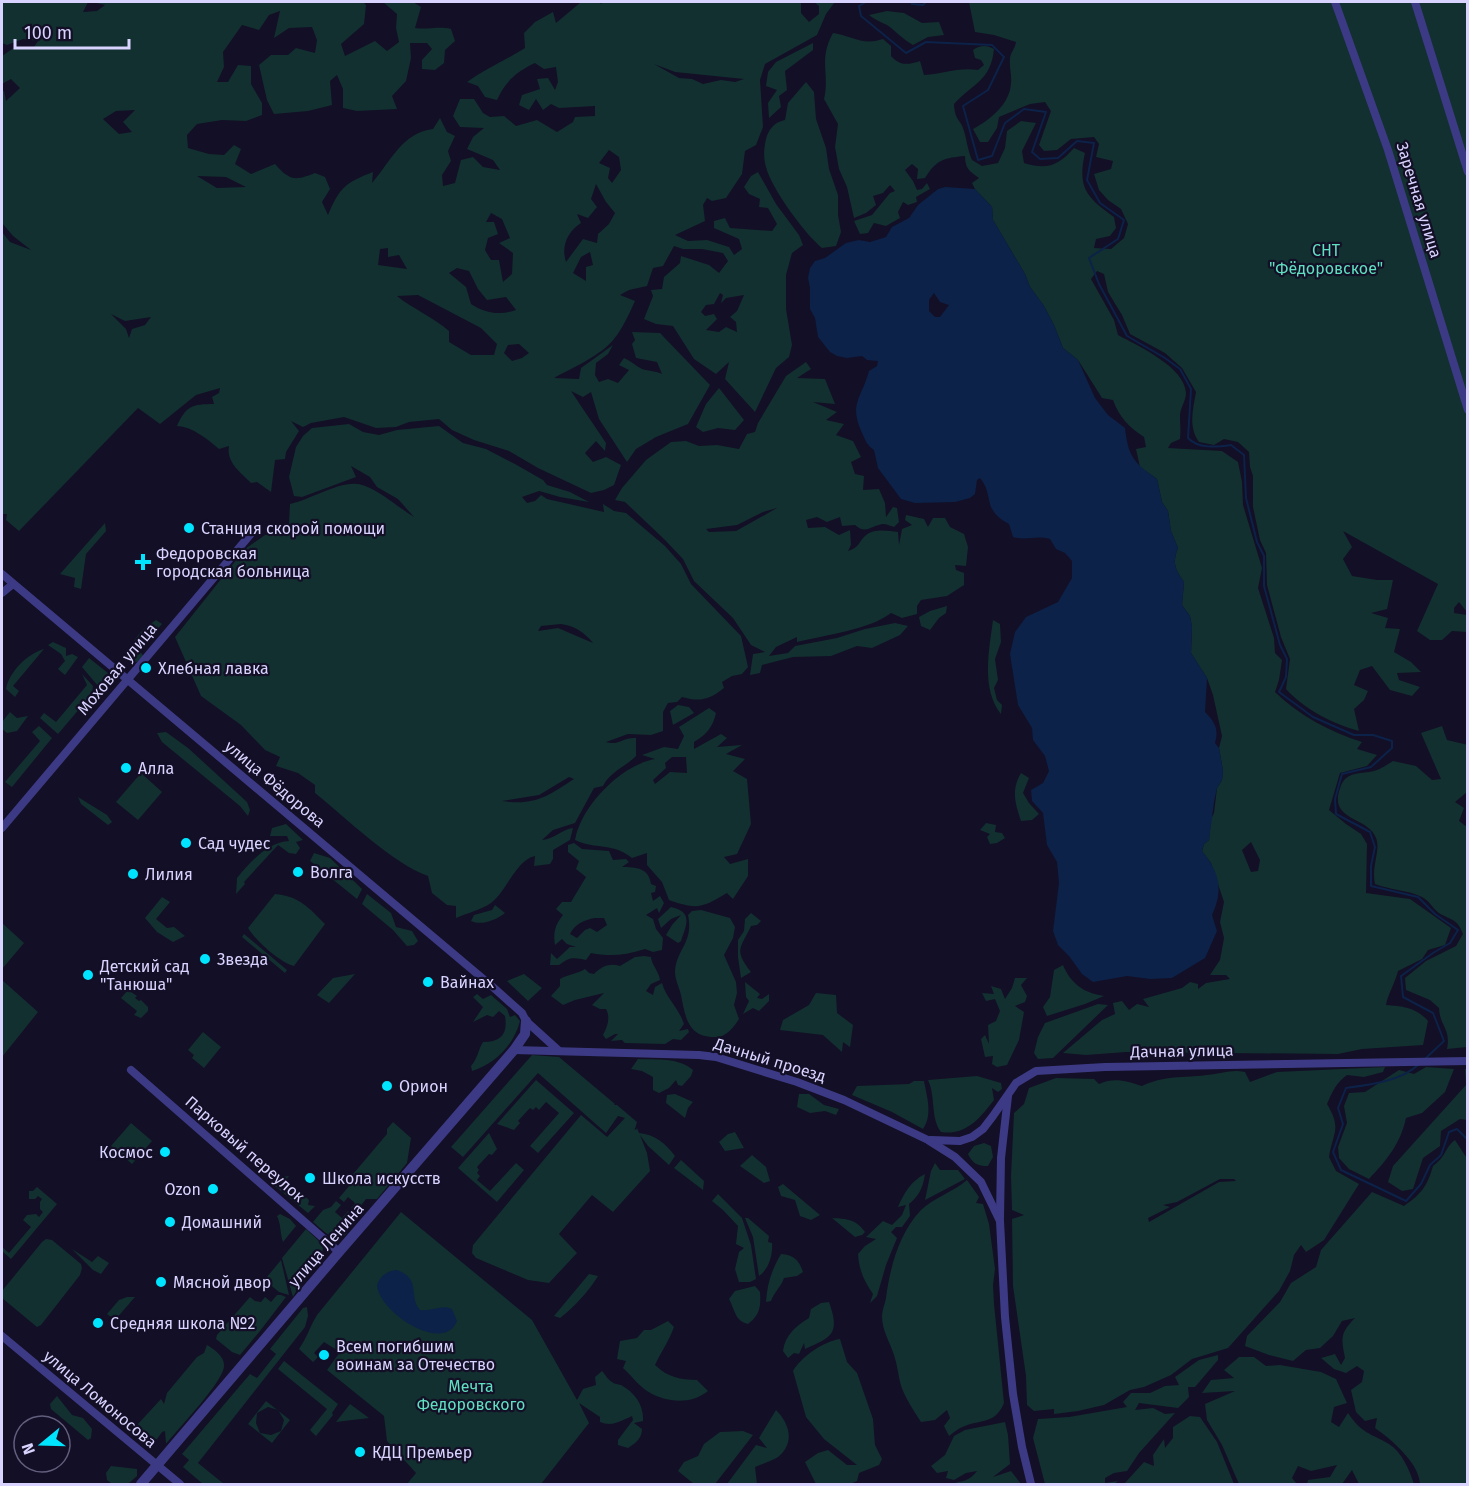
<svg xmlns="http://www.w3.org/2000/svg" width="1469" height="1486" font-family="'Fira Sans',sans-serif">
  <style>
    .green { fill: #12302f; fill-rule: evenodd }
    .water { fill: #0c2248; fill-rule: evenodd }
    .lines { fill: none; stroke-linecap: round; stroke-linejoin: round }
    .stream { stroke: #0c2248; stroke-width: 2 }
    .minor { stroke: #3d3a85; stroke-width: 8 }
    .tertiary { stroke: #3d3a85; stroke-width: 10 }
    .poi-dot { fill: #00e5ff; stroke: #130f26; stroke-width: 2 }
    .labels { text-anchor: middle; dominant-baseline: central; stroke-width: 4.5; stroke-linejoin: round; paint-order: stroke }
    .street-label { font-size: 16px; fill: #d9d4ff; stroke: #130f26 }
    .park-label { font-size: 16px; fill: #5fe0c0; stroke: #130f26 }
    .poi-label { font-size: 16px; fill: #d9d4ff; stroke: #130f26; text-anchor: start }
  </style>
  <rect width="100%" height="100%" fill="#130f26"/>
  <g class="green">
    <path d="M2,2H88L83,12L97,11L105,5L92,2H363L366,5L364,24L341,44L345,56L375,41L387,51L399,42L396,28L397,14L383,2H413L421,7L415,28C428,30 438,26 451,29L455,41L445,50L444,63L435,70L422,69V60L432,49L427,43H410L411,58L406,81L392,96L397,109L357,111L343,108V89L337,75L330,81L332,105L308,111L274,114L267,100L259,65L271,55H288L296,48L315,53L317,40L312,27L289,28L274,38L280,11L269,15L259,30L242,25L223,52L224,67L217,82H228L238,65L251,66V84L262,103V115L246,121L222,120L197,124L187,135L188,148L209,154L224,155L234,145L241,149L235,164L251,174L275,164C290,181 295,181 315,173L325,177L330,189L322,202L328,215C340,187 345,183 373,172L372,183C391,161 402,133 433,129L440,118L447,132L455,136L448,151L451,161L442,175L443,186L455,183L461,160L473,157L483,167L500,170L493,160L467,149L473,137L484,128L460,127L453,116L460,99H474L483,113L490,117L504,116L516,126L537,120L557,132L573,122L575,117L595,116V106L559,108L551,104L543,110L536,99L529,110L519,105L522,95L540,89L537,79L548,78L555,90L558,82L556,67L544,69L535,63C516,72 506,81 497,100L485,97L478,86L467,82C485,69 506,60 525,48L524,33L535,22L553,12L556,23L581,2H599L601,4L603,2H804L801,3V13L809,22L819,14V6L814,2H835L826,14L817,35L765,64L760,80L763,127L756,145L745,151L742,174L726,198L712,201L707,198L703,205L705,221L675,235L688,241L707,240L729,247L734,255L742,249L739,239L714,228V221L725,218L730,228L772,231L777,224L768,208L759,207L760,199L749,194L744,187L751,176L758,172L776,204L799,235L803,245L792,253L786,275V309L792,345L789,357L776,368L755,412L725,379L729,362L716,374L694,359L673,326L656,324L644,319L653,296L651,290L662,289L664,277L680,263L681,256L709,265L719,273L728,261L723,253L702,249H683L674,246L663,266L653,268L647,286L629,290L620,295L635,301C629,314 623,328 614,339C602,355 572,368 554,378L579,379L581,368L613,345L608,354L596,363L595,375L599,382L608,379L618,383L629,370L619,365L624,358C631,361 636,366 642,369C649,371 656,371 662,374L657,362L636,358L632,344L635,340L632,332L660,333L710,385L688,424L656,437L636,449L627,462L599,419L591,392L583,397L571,391L606,443L605,451L596,441L585,453L593,462L606,457L621,465L614,485L604,490L591,493L538,468L509,451L474,440L452,430L439,419L409,422L396,427L376,428L344,417L311,423L303,427L291,421L299,431L286,452L285,459L275,460L271,492L257,482L251,483C240,472 226,462 229,446L219,449C207,439 193,427 177,426C186,406 192,404 214,404L212,397L219,393L220,388L196,395L160,424L138,408L19,531L6,520L7,514H2V232L10,242L31,250L13,236L2,223V91H4L6,101L20,88L11,79L2,84V56L15,47H34L38,41L23,39L7,45L2,43ZM654,64L675,72L744,79L735,82L721,80L703,84L692,79L679,78ZM135,110L123,122L132,132L119,134L103,119L116,111ZM609,150L619,157L621,170L612,183L608,178L610,168L599,163ZM197,176L226,177L246,187L217,188ZM596,184L606,202L615,213L609,224L598,234L597,243L583,239L566,262C561,247 567,232 581,223L577,214L588,218L597,207L591,199ZM491,213L502,219L510,238L499,243L513,253L512,274L503,282L499,260H491L485,250L488,238L498,234L494,222H486ZM388,248V257L399,255L407,269L378,265L380,249ZM590,252L593,265L586,267V281L573,273L581,257ZM457,268L469,271L478,289L487,300L506,297L516,310C500,316 485,313 471,304L466,287L449,273ZM720,293L723,295L721,303L726,298L744,295L737,311L730,317L736,322L737,332L726,327L719,332L706,330L717,319L714,314L705,316L701,312L706,305L714,304ZM418,295L481,328L497,344L494,355H471L449,342V331C433,317 413,309 397,296ZM111,314L125,321L151,317L145,325L132,329L129,338L126,329ZM508,345L519,344L529,353L522,358L512,361L504,353Z"/>
    <path d="M969,2H1467V612L1459,602L1454,608V613L1467,615V632L1452,631L1442,640H1430L1417,631L1438,584L1343,531L1352,547L1343,559L1352,576L1377,580H1393L1387,609L1371,613L1388,618L1385,628L1400,629L1394,652L1411,662L1421,672L1397,673L1399,680L1420,687L1412,696L1390,690L1372,666L1360,670L1354,685L1368,691L1364,700L1354,709L1359,731C1333,724 1304,709 1286,689L1290,659L1281,637L1267,585L1266,553L1260,540L1253,507V476L1250,467L1249,452L1238,442L1224,439L1214,445L1199,442C1188,427 1193,409 1196,392L1182,368L1165,353L1130,334L1122,315L1108,292L1104,274L1097,271L1091,279L1114,320L1118,335C1138,346 1185,367 1186,393C1186,401 1180,408 1180,416C1180,424 1181,430 1180,439L1171,443L1168,448L1222,451L1238,462L1242,482L1243,505L1262,568L1258,588L1274,638L1275,653L1282,660L1279,680L1275,692C1300,716 1330,732 1362,742L1357,749L1377,755L1367,766L1340,773L1329,810L1346,824L1361,834L1367,844L1366,893L1410,899L1451,928L1445,945L1428,950L1422,959L1398,971C1395,983 1388,994 1386,1005C1403,1006 1417,1008 1428,1021L1423,1045L1362,1049L1338,1054L1126,1052L1086,1055L1063,1053L1102,1020L1115,1014L1113,1003L1122,1001L1129,1010L1137,1004L1149,1007L1143,999L1182,988L1190,982L1198,984V989L1206,983L1230,979L1226,975H1210L1220,960L1224,938L1220,922L1224,902L1211,863L1202,851L1204,844L1209,840L1211,819L1214,813L1217,788L1222,780L1223,771L1219,748L1222,736L1213,695L1207,678L1191,653L1192,627L1190,616L1182,605L1184,582C1175,569 1172,563 1178,548L1171,531L1168,511L1162,502L1157,479L1140,467L1136,449L1146,447L1144,437C1129,427 1119,417 1113,400L1102,398L1078,360L1063,348L1054,325L1044,306L1030,287L1025,274L993,220L992,207L975,189L972,183L979,178C969,171 965,168 965,156C944,158 937,159 925,178L917,179L918,169L912,164L905,170L913,181L917,190L922,189L927,183L930,189L916,197L917,202L908,205L903,202L898,212L900,218L886,226L874,223L868,233L860,234L854,221L872,215L890,193L895,191L890,185L883,193L873,196L876,205L866,213L854,218L847,187L839,169L835,147L838,124L824,99C830,74 818,60 833,33C853,36 862,46 883,39L891,46V56C900,66 908,65 920,61L924,75C944,74 958,67 978,70L984,65L981,60L975,58L973,50C980,45 987,45 994,49C991,81 972,84 954,104C955,122 961,119 964,131C967,141 968,151 972,160L982,166L998,163L1005,148L1007,131L1021,121L1036,123L1022,151L1024,163C1047,170 1058,166 1074,148L1085,153C1077,188 1087,198 1114,217L1116,228L1110,236L1096,239L1094,248L1111,249L1124,238L1128,224L1121,209L1108,200L1099,190L1094,174L1111,169L1113,161L1096,157L1099,144L1094,137L1071,139L1057,150L1044,151L1039,145L1051,111L1045,102L1030,104L999,117L997,128L988,142H980L973,129C990,120 1010,104 1011,83C1012,75 1009,67 1010,59C1010,53 1015,49 1016,42L994,35L975,32ZM1251,842L1260,860L1258,871L1251,872L1242,850Z"/>
    <path d="M887,11L904,13L922,23L939,22L944,35L928,37L913,45C902,39 895,30 887,25C881,22 875,20 869,15Z"/>
    <polygon points="813,43 813,50 785,71 787,90 779,96 781,107 769,118 768,103 777,90 766,86 768,72 776,62"/>
    <path d="M806,82L814,92L816,119L826,148L829,169L838,195V215L841,232L836,246L822,248C805,234 771,188 766,167C763,156 764,148 766,139C769,128 775,122 785,120L788,103Z"/>
    <path d="M806,362L811,369L797,378L825,379L835,404L813,402L837,412L826,420L844,424L836,435L853,441L861,457L851,462L855,474L864,476L863,490L879,489L885,503L886,517L893,507L897,508L899,522L894,527C890,526 887,524 883,524C872,525 866,535 855,525L842,526L840,517L827,522L817,517L806,520L808,528L825,527L839,535L850,530L851,545L848,551C860,547 857,544 865,536C874,528 888,531 898,532L899,545L902,529L912,525L905,520L906,515L924,519L928,527L933,518H945L950,527L964,534L968,547L966,566L955,565L956,570L964,573V585L947,596L921,600L917,606V614L902,618L891,613C869,630 825,635 797,642V637L776,647L769,656L788,653L795,646L837,638L865,629L895,623L908,626L900,635L872,648L857,646L831,656L793,657L762,665L760,673L750,675L753,654L765,652L751,645L733,618L694,581L683,559L664,539L625,502L615,500L622,488L646,460L671,442L686,441L699,446L717,445L739,449L747,434L755,432L758,423L786,376ZM777,508L736,531L709,532L706,529L737,525L763,512Z"/>
    <polygon points="719,388 744,420 735,430 718,428 703,432 696,427 706,404"/>
    <path d="M349,424L363,432L379,435L397,430L439,426L463,443L486,449L515,464L543,480L547,485L570,492L589,502L560,497L539,491L522,497L527,503L535,501L541,495L547,499L604,512L603,504L614,511L626,513L665,546L681,564L691,584L741,636L748,667L742,674L732,676L722,682L724,688C709,700 700,702 682,697L677,702L668,703L663,712V731L651,735L628,734L606,742C619,746 623,737 636,738V756C625,767 610,772 603,786L594,788L575,823L553,830L542,840C555,839 562,829 573,828L570,840L553,850V859L550,864L534,866L535,856C516,860 507,891 491,903C481,910 467,913 456,918V906L447,905L432,893L428,876C393,864 345,817 315,793V785L298,773L276,766L280,757L265,750L241,725L201,696L175,637L245,549L265,535L283,532L289,523L290,504C310,500 337,482 357,484C373,485 399,508 414,517L398,499L377,487L370,477L351,466L356,477L302,497L294,496L289,477L296,447L303,436L312,428ZM561,624C575,626 584,632 593,643L558,628L538,631L541,626ZM569,777L574,779C548,796 535,806 502,801L539,795Z"/>
    <polygon points="105,523 106,531 86,554 81,589 74,587 75,578 60,574"/>
    <polygon points="947,606 946,613 939,618 930,630 921,626 919,617 930,611"/>
    <path d="M156,620L162,624L139,650L144,657L135,663L130,661C129,641 140,631 156,620Z"/>
    <path d="M993,620L1000,624L1001,642L995,659L998,680L994,688L997,700L1002,705L1001,714C981,689 989,650 993,620Z"/>
    <polygon points="53,642 66,648 66,656 72,654 78,657 65,675 58,669 65,661 61,654 48,645"/>
    <path d="M44,649L13,686L19,691L15,697L6,689C9,672 27,654 44,649Z"/>
    <polygon points="89,658 108,673 103,683 98,686 82,667"/>
    <polygon points="82,674 93,686 92,694 58,734 40,718 44,713 56,722 87,685"/>
    <polygon points="678,705 689,707 694,713 673,725 670,711"/>
    <path d="M709,708L716,713C713,727 706,735 694,742V749L721,734L727,738L717,747L742,745L726,754L745,759L733,771L747,779L751,824L737,854L724,857L730,864L748,859V876L733,899L727,893C702,908 697,910 669,900L662,882L647,865V853L632,858C612,842 596,850 575,840C581,806 621,765 655,759L642,755L664,747L678,749L684,736L679,727ZM672,757H686L687,773L670,772L655,784L653,780L666,768L665,763Z"/>
    <polygon points="10,712 17,718 28,716 17,731 7,733 2,729 2,722"/>
    <polygon points="39,726 52,738 12,787 5,782 40,741 32,732"/>
    <path d="M1442,726L1447,740L1468,745L1467,792L1455,802L1464,808L1459,821L1467,827V1047L1447,1049C1451,1028 1440,1027 1439,1008L1430,1000L1406,990L1405,978L1426,961L1456,946L1463,934C1457,918 1452,921 1439,913C1432,908 1430,901 1422,897C1408,890 1390,890 1375,884C1371,866 1381,850 1376,838C1369,818 1335,821 1338,796C1339,791 1341,783 1345,779C1353,771 1367,774 1377,770C1382,768 1388,764 1393,761L1416,766L1432,780L1441,779L1421,733Z"/>
    <polygon points="166,732 188,748 247,802 250,810 248,816 240,806 162,742 157,733"/>
    <polygon points="141,773 162,792 138,820 116,802"/>
    <path d="M1021,773L1029,778L1023,793L1029,803L1039,814L1032,820L1021,821C1015,803 1011,790 1021,773Z"/>
    <polygon points="78,797 107,815 112,822 108,825 81,804"/>
    <polygon points="986,823 996,825 995,832 1002,833 1005,838 997,843 990,844 987,837 990,834 980,830"/>
    <path d="M286,824L303,840L296,842L300,848L296,854L289,853L278,845L244,882L245,884L236,894L237,878C250,862 268,842 289,841L287,836H270L272,828Z"/>
    <path d="M574,843L582,849L609,851L613,860L626,859L629,862L622,867C636,867 649,868 651,884L656,886L655,892L651,893L653,901L660,896L664,903L659,913L657,908L646,915L653,919L656,929L663,938L662,950L653,952L645,949C627,955 610,957 591,953L586,960C574,957 569,957 559,965H550L551,953L557,959L570,947H576L567,944L562,939L555,945C553,932 555,925 563,915L556,909L562,902H571L586,877L576,869L579,861L568,852V845ZM595,918H604L607,925L597,932L590,928L585,930L577,938L570,934C575,924 584,920 595,918Z"/>
    <polygon points="314,853 330,858 362,889 357,899 310,861"/>
    <path d="M275,894C299,896 309,908 325,924L294,966C280,963 255,940 248,928Z"/>
    <polygon points="367,894 391,913 396,927 412,931 418,941 414,945 407,946 393,930 362,904"/>
    <polygon points="162,897 170,902 156,919 167,928 174,927 185,936 173,942 157,932 145,918"/>
    <path d="M495,905L505,913C496,920 482,926 471,921L474,915L492,910Z"/>
    <path d="M671,907C693,912 687,924 681,941L678,943L666,935L672,925L681,915L671,919L661,928L658,919Z"/>
    <path d="M701,910L730,918L735,927L733,938L724,955L736,982L737,993L734,1005L739,1019C733,1028 726,1038 714,1037C687,1037 685,1015 681,995C679,987 675,979 675,972C676,949 694,943 688,915L692,911Z"/>
    <path d="M751,913L761,921L757,925L751,926C741,948 733,949 751,972L741,978L738,957V940L744,931L745,919Z"/>
    <polygon points="2,923 24,943 2,969"/>
    <polygon points="244,934 287,970 285,973 242,937"/>
    <path d="M644,956L651,957C652,966 659,971 660,980L651,984L646,991L653,995L655,987L662,983C666,998 679,1008 684,1024L679,1031L688,1029L689,1032L681,1040L673,1039L665,1044L625,1043L622,1040L611,1041L618,1034H615L606,1039L603,1035C607,1027 611,1018 606,1009H600L592,1005L604,993L575,1000L563,1005L551,996L560,986V979C569,974 577,974 585,969L589,973L594,974C602,966 610,963 620,966L635,957Z"/>
    <path d="M1063,965C1071,984 1084,993 1104,996L1085,1004L1047,1016L1043,1007L1050,997L1054,970Z"/>
    <polygon points="355,974 329,1003 317,995 333,978"/>
    <polygon points="524,974 542,988 528,1001 507,981"/>
    <polygon points="1015,978 1027,978 1021,985 1027,996 1025,1002 1015,1006 1024,1012 1019,1040 1007,1065 997,1067 992,1064 993,1056 985,1057 981,1039 985,1035 989,1044 988,1025 996,1021 1000,1011 995,999 986,1001 982,993 994,994 991,986 1001,989 1005,999 1012,988"/>
    <polygon points="2,980 38,1012 2,1057"/>
    <polygon points="745,982 760,994 757,998 762,999 769,994 769,1001 759,1011 753,1008 743,1014 749,1001 746,997"/>
    <polygon points="128,990 137,996 135,998 139,1001 141,1000 148,1007 148,1011 141,1018 134,1015 137,1011 121,998"/>
    <polygon points="816,993 836,995 837,1013 853,1025 850,1047 843,1042 842,1052 823,1035 780,1030 783,1020 809,1005"/>
    <path d="M477,994L483,999L491,995L507,1009L510,1017L515,1015L520,1021C514,1045 495,1064 472,1071L471,1066C478,1058 478,1050 483,1042C501,1042 508,1034 505,1016L499,1011L493,1017L487,1015L473,1022L483,1007L473,997Z"/>
    <polygon points="1098,1004 1108,1005 1053,1058 1038,1059 1034,1053 1038,1037 1045,1023"/>
    <polygon points="203,1032 221,1047 204,1068 192,1058 194,1055 188,1050"/>
    <path d="M532,1055L559,1057L615,1104L614,1105H617L637,1122L635,1129L633,1128L636,1130L637,1128L639,1133C656,1135 665,1143 675,1156L669,1165L648,1146L640,1135L647,1153L650,1171L613,1212L592,1195L559,1234L577,1253L549,1283L528,1280L476,1258L472,1253L473,1245L581,1115L607,1137L625,1118L618,1116L606,1133L538,1073L463,1157L451,1147Z"/>
    <path d="M638,1059C657,1060 678,1057 693,1070L691,1076L682,1086L678,1085L676,1080L669,1088L659,1093L653,1090V1077L642,1071L631,1069Z"/>
    <path d="M1385,1067L1383,1072L1364,1077L1347,1075C1336,1083 1332,1092 1327,1104C1342,1129 1333,1132 1329,1157L1336,1171L1359,1184L1324,1240L1306,1252L1301,1245L1294,1255L1290,1271L1279,1291L1228,1348L1192,1359L1171,1375L1144,1387L1130,1390L1104,1405L1078,1411L1054,1414V1409L1034,1411L1027,1405L1026,1376L1013,1286L1012,1219L1024,1215L1012,1210L1011,1176L1014,1113L1024,1104L1029,1088L1056,1078L1094,1079L1099,1084C1115,1077 1126,1081 1142,1086C1165,1075 1183,1078 1207,1075C1220,1074 1232,1069 1245,1072L1250,1082L1277,1072ZM1220,1179H1234L1236,1181L1219,1182L1149,1222L1148,1218L1170,1207L1163,1205L1177,1202Z"/>
    <path d="M1426,1067L1454,1069L1445,1092L1422,1113L1406,1118C1401,1143 1386,1161 1369,1179L1349,1169L1339,1158L1338,1147L1347,1123L1344,1106L1349,1093L1365,1092L1399,1070L1414,1074Z"/>
    <polygon points="1465,1069 1468,1069 1467,1120 1460,1119 1441,1131 1440,1146 1423,1158 1413,1189 1402,1191 1388,1182 1393,1166 1466,1085"/>
    <path d="M977,1076L1001,1083L1002,1089L998,1092L992,1088L994,1100C980,1118 966,1136 941,1132C930,1117 936,1097 928,1080Z"/>
    <polygon points="536,1080 574,1113 538,1153 530,1146 559,1113 546,1102 539,1110 536,1107 533,1110 530,1108 518,1121 520,1123 514,1130 497,1124"/>
    <path d="M914,1081H924C927,1097 933,1115 923,1129L892,1112L852,1095L857,1086L909,1084Z"/>
    <polygon points="675,1094 693,1102 688,1108 685,1118 666,1103 667,1095"/>
    <polygon points="799,1094 809,1094 824,1105 839,1109 836,1115 825,1111 810,1113 797,1107"/>
    <polygon points="393,1122 411,1138 407,1163 377,1199 366,1199 356,1212 351,1208 355,1203 348,1197 344,1202 339,1198 350,1185 348,1180 387,1134 387,1129"/>
    <polygon points="131,1123 152,1141 132,1164 111,1146"/>
    <polygon points="735,1132 744,1148 725,1151 719,1142 728,1134"/>
    <polygon points="489,1133 497,1149 492,1155 489,1154 477,1167 479,1170 477,1173 480,1176 477,1180 490,1191 516,1163 524,1170 497,1202 458,1168"/>
    <path d="M1455,1140L1468,1160L1467,1484H1420C1419,1463 1392,1440 1375,1428L1377,1418L1365,1421L1356,1412L1351,1390L1362,1382L1364,1371L1357,1366L1346,1373L1334,1369L1321,1358L1335,1354L1341,1365L1345,1358C1341,1338 1340,1333 1355,1318L1342,1321L1333,1336L1320,1348L1306,1350L1293,1361L1269,1355L1245,1346L1247,1336L1280,1302L1291,1283L1316,1267L1321,1250L1372,1192L1404,1206C1421,1194 1427,1187 1433,1166C1446,1157 1445,1147 1455,1140Z"/>
    <path d="M984,1143L991,1146L993,1157L988,1166C977,1166 973,1164 968,1154L974,1146Z"/>
    <polygon points="752,1155 766,1167 770,1181 764,1183 740,1166"/>
    <polygon points="681,1160 704,1181 703,1190 674,1168"/>
    <polygon points="935,1163 940,1170 958,1170 965,1179 925,1200 931,1171"/>
    <polygon points="278,1174 282,1177 289,1176 286,1180 309,1200 308,1205 315,1206 308,1213 270,1182"/>
    <path d="M925,1174C923,1187 920,1195 909,1204L910,1216L902,1227H896L891,1232L897,1238L886,1265L877,1296L870,1303L873,1294C864,1281 859,1270 858,1254L865,1246L876,1239L866,1237L883,1221L892,1225L902,1215L906,1205L898,1207C904,1193 911,1181 925,1174Z"/>
    <path d="M967,1180L979,1197L976,1203L983,1204L989,1224L995,1269L993,1285L994,1304L1004,1403C995,1424 983,1419 965,1426C959,1428 954,1432 949,1436L944,1426L950,1418L947,1410L935,1420L921,1422C914,1411 903,1395 900,1382C898,1373 897,1364 894,1355C890,1342 882,1331 882,1316C882,1310 885,1304 886,1298C890,1267 899,1233 921,1210C935,1197 953,1192 967,1180Z"/>
    <polygon points="783,1184 820,1215 811,1220 800,1216 795,1200 781,1196 778,1187"/>
    <polygon points="37,1187 57,1204 11,1259 2,1251 2,1247 9,1253 31,1227 23,1220 27,1215 36,1214 39,1217 43,1212 40,1209 40,1202 42,1199 38,1196 35,1199 29,1199 29,1191 33,1191"/>
    <polygon points="718,1194 742,1218 751,1245 756,1279 750,1282 739,1282 735,1269 739,1252 744,1248 736,1244 738,1226 723,1210 712,1201"/>
    <path d="M336,1201L341,1205L335,1212L342,1218L348,1211L353,1216L343,1228L347,1233C336,1246 323,1230 313,1222L323,1210L331,1207Z"/>
    <path d="M401,1212L532,1320L577,1400L583,1389L596,1385L595,1377L602,1371C605,1374 608,1380 612,1382C614,1384 618,1384 621,1385C635,1393 644,1405 643,1421L634,1423L642,1429C642,1438 636,1443 628,1448L618,1445V1440L633,1420L632,1416C621,1421 612,1427 600,1422V1417L579,1403L589,1423L541,1484H407L416,1473L387,1441L384,1416L327,1370L340,1352L324,1342L314,1353L318,1357L313,1362L299,1349C308,1336 309,1328 317,1315Z"/>
    <path d="M280,1214L290,1219L296,1226L283,1242C280,1233 281,1224 277,1216Z"/>
    <path d="M745,1218H748L769,1236L768,1242L772,1243C773,1255 769,1269 759,1276L753,1237Z"/>
    <path d="M832,1218C847,1219 856,1219 865,1232L862,1235L855,1237Z"/>
    <polygon points="306,1229 323,1245 322,1263 309,1269 308,1277 300,1284 293,1297 282,1258"/>
    <polygon points="46,1239 52,1240 81,1264 82,1268 80,1275 41,1325 37,1327 2,1298 2,1291 42,1242"/>
    <polygon points="72,1249 92,1262 98,1256 109,1263 101,1274 93,1270"/>
    <path d="M781,1254C794,1255 799,1260 803,1272L797,1276L784,1278C781,1287 774,1292 771,1301L766,1302C767,1284 772,1269 781,1254Z"/>
    <polygon points="281,1260 289,1295 279,1292 267,1282 264,1285 262,1283"/>
    <path d="M589,1274L598,1276C588,1292 575,1306 560,1318L554,1316Z"/>
    <path d="M755,1286L760,1292C761,1307 760,1315 748,1324C735,1321 735,1310 729,1299L735,1291Z"/>
    <polygon points="277,1295 281,1295 286,1297 260,1331 240,1355 232,1352 216,1339 217,1335 250,1297 255,1301 261,1302 265,1297 271,1302"/>
    <polygon points="127,1297 135,1297 115,1320 107,1314 119,1300"/>
    <path d="M829,1302C840,1333 833,1337 805,1349L804,1343L799,1354L794,1353L788,1358L783,1351C785,1335 796,1326 809,1318L811,1309L821,1303Z"/>
    <polygon points="307,1307 308,1316 305,1327 198,1463 224,1484 203,1484 183,1467 189,1460 182,1454 250,1374 257,1378 276,1354 270,1349 303,1308"/>
    <path d="M668,1321L674,1327C669,1341 661,1352 655,1365C667,1377 681,1380 697,1380L708,1391C691,1405 666,1403 647,1391C638,1385 631,1375 623,1368L626,1361L617,1359L620,1341L637,1338L644,1330H651Z"/>
    <path d="M840,1339L847,1362L857,1373L873,1419L875,1445L882,1459L879,1465L859,1473L857,1481L850,1484H816L805,1462L818,1453L828,1450L847,1465H857L824,1439L806,1417L793,1371C801,1357 824,1341 840,1339Z"/>
    <path d="M207,1345C214,1349 225,1357 224,1366C224,1381 177,1430 166,1444L165,1431L162,1432L157,1439L148,1440L139,1432L138,1424L161,1399L164,1404L167,1393L197,1357L204,1353Z"/>
    <polygon points="1218,1355 1218,1360 1195,1387 1188,1387 1189,1397 1178,1408 1139,1403 1135,1410 1153,1408 1165,1414 1175,1413 1139,1453 1127,1471 1114,1473 1105,1478 1105,1483 1118,1481 1114,1484 1045,1484 1033,1438 1038,1419 1069,1417 1127,1407 1123,1402 1131,1393 1150,1393 1165,1386 1179,1385 1175,1377 1199,1360"/>
    <path d="M1239,1357H1254L1266,1366L1280,1365L1321,1372L1336,1379L1347,1403L1334,1407L1331,1422L1339,1427L1348,1413C1361,1433 1370,1433 1389,1444C1402,1452 1410,1471 1414,1484H1359L1352,1470L1342,1484H1307L1308,1480L1330,1477L1337,1465L1311,1471L1298,1466L1292,1478L1297,1484H1239L1222,1445L1207,1420L1205,1404L1235,1391L1202,1393L1211,1380L1234,1378L1224,1370Z"/>
    <polygon points="284,1361 338,1404 332,1413 333,1415 316,1436 310,1430 327,1409 278,1369"/>
    <polygon points="57,1396 72,1415 83,1418 92,1429 91,1438 88,1440 51,1409 50,1404"/>
    <path d="M266,1401L290,1420L272,1443L248,1424ZM268,1407L278,1410L284,1420L281,1431L271,1435L260,1433L256,1423L257,1413Z"/>
    <polygon points="350,1404 369,1418 336,1422"/>
    <path d="M776,1410C790,1424 795,1443 778,1457C772,1461 762,1464 755,1467L757,1484H727L756,1445L767,1448L759,1438Z"/>
    <polygon points="1190,1416 1200,1417 1217,1442 1234,1484 1124,1484 1144,1462 1154,1466 1153,1455 1164,1439 1165,1448 1173,1438 1173,1427"/>
    <path d="M1005,1422L1008,1435L1010,1464L993,1477L1011,1471L1021,1484H951C962,1481 970,1481 977,1471L966,1473L954,1480L946,1478L948,1471L937,1473L931,1466L945,1455L954,1436L965,1430Z"/>
    <polygon points="743,1431 753,1435 715,1484 694,1484 678,1471 684,1462 698,1456 704,1444 720,1432"/>
    <polygon points="111,1466 137,1469 137,1476 128,1484 112,1484 107,1480 106,1473"/>
  </g>
  <g class="water">
    <path d="M945,187L975,189L992,207L993,220L1025,274L1030,287L1044,306L1054,325L1063,348L1078,360L1095,398L1108,415L1125,428C1128,456 1134,463 1157,479L1162,502L1168,511L1171,531L1178,548C1172,563 1175,569 1184,582L1182,605L1190,616L1192,627L1191,653L1207,678L1205,712C1215,722 1219,729 1215,743L1219,748L1223,771L1222,780L1217,788L1214,802L1209,840L1204,844L1202,851C1219,872 1224,889 1212,915L1217,931L1205,958L1172,978L1150,979L1127,976L1093,982L1082,974L1069,956L1058,945L1053,931L1059,883L1057,862L1047,845L1043,813L1032,801L1031,790L1043,783L1049,771L1045,756L1033,740L1032,728L1018,705L1010,654L1015,632L1026,617L1058,602L1072,578V561L1065,553L1056,549L1050,539C1035,535 1027,541 1013,537L1009,524C981,509 995,496 980,478L977,480L975,494L970,498L955,502L915,503L901,499L878,468L874,450C868,446 866,442 863,435C848,404 861,400 869,371L877,366L878,361L867,360L862,356L847,358L837,356L830,352L818,337L815,318L810,309V288L808,278L810,268L815,261L825,258L846,243L859,240L870,242L886,237L892,227L909,218L918,205L938,189ZM934,293L940,302L949,305L940,317H935L929,311V300Z"/>
    <path d="M397,1270C422,1279 408,1296 420,1310C431,1312 442,1304 452,1309L457,1321C444,1355 378,1312 377,1285C381,1275 387,1271 397,1270Z"/>
  </g>
  <g class="lines">
    <g class="stream">
      <path d="M866,2L859,6L861,16L906,53L926,42L992,45L1004,57L988,90L963,106L978,160L992,156L1005,123L1024,109L1046,112L1032,152L1040,159L1058,158L1077,141L1094,143L1087,180L1100,203L1124,220L1118,239L1089,258L1099,284L1127,336L1165,358L1180,369L1191,389L1188,438C1198,449 1217,447 1231,445L1244,455L1246,498L1257,542L1264,556V586L1280,645L1287,659L1286,677L1279,692L1313,717L1354,735H1373L1392,741V748L1371,767L1342,774L1335,799L1336,814L1370,832L1375,847L1371,866V886L1418,897L1435,914L1458,930L1450,943L1433,953L1401,976L1403,997L1433,1013L1444,1041L1426,1058"/>
      <polyline points="911,2 912,4 923,5 926,2"/>
      <path d="M1419,1064C1402,1081 1369,1085 1346,1088L1338,1108L1343,1124L1333,1152L1341,1170L1406,1201L1421,1184L1430,1165L1441,1155L1449,1132L1457,1129L1468,1140"/>
    </g>
    <g class="minor">
      <polyline points="1335,2 1388,150 1468,410"/>
      <polyline points="1415,2 1468,172"/>
      <polyline points="2,574 494,988 522,1013 526,1021 558,1050"/>
      <polyline points="2,593 13,584"/>
      <polyline points="2,828 255,529"/>
      <polyline points="514,1050 699,1055 716,1057 797,1082 844,1100 928,1140 955,1157 981,1182 1000,1221 1005,1317 1013,1394 1022,1447 1031,1484"/>
      <polyline points="131,1070 339,1252"/>
      <polyline points="931,1140 960,1141 972,1137 983,1129 993,1116 1016,1083 1036,1071 1105,1067 1468,1061"/>
      <polyline points="1000,1218 1001,1158 1008,1096"/>
      <polyline points="2,1336 180,1484"/>
    </g>
    <polyline class="tertiary" points="141,1484 339,1252 514,1050 525,1034 526,1021"/>
  </g>
  <g class="poi-dot">
    <circle cx="189" cy="528" r="6"/>
    <path d="M140 553h6v6h6v6h-6v6h-6v-6h-6v-6h6z"/>
    <circle cx="146" cy="668" r="6"/>
    <circle cx="126" cy="768" r="6"/>
    <circle cx="186" cy="843" r="6"/>
    <circle cx="298" cy="872" r="6"/>
    <circle cx="133" cy="874" r="6"/>
    <circle cx="205" cy="959" r="6"/>
    <circle cx="88" cy="975" r="6"/>
    <circle cx="428" cy="982" r="6"/>
    <circle cx="387" cy="1086" r="6"/>
    <circle cx="165" cy="1152" r="6"/>
    <circle cx="310" cy="1178" r="6"/>
    <circle cx="213" cy="1189" r="6"/>
    <circle cx="170" cy="1222" r="6"/>
    <circle cx="161" cy="1282" r="6"/>
    <circle cx="98" cy="1323" r="6"/>
    <circle cx="324" cy="1355" r="6"/>
    <circle cx="360" cy="1452" r="6"/>
  </g>
  <g class="labels">
    <g class="street-label">
      <text transform="translate(1419 200) rotate(73)">Заречная улица</text>
      <text transform="translate(117 669) rotate(-50)">Моховая улица</text>
      <text transform="translate(275 784) rotate(40)">улица Фёдорова</text>
      <text transform="translate(1182 1051) rotate(-1)">Дачная улица</text>
      <text transform="translate(770 1060) rotate(17)">Дачный проезд</text>
      <text transform="translate(245 1149) rotate(41)">Парковый переулок</text>
      <text transform="translate(326 1245) rotate(-49)">улица Ленина</text>
      <text transform="translate(100 1399) rotate(40)">улица Ломоносова</text>
    </g>
    <g class="park-label">
      <text x="1326" y="250">СНТ<tspan x="1326" dy="18">"Фёдоровское"</tspan></text>
      <text x="471" y="1386">Мечта<tspan x="471" dy="18">Федоровского</tspan></text>
    </g>
    <g class="poi-label">
      <text x="201" y="528">Станция скорой помощи</text>
      <text x="156" y="553">Федоровская<tspan x="156" dy="18">городская больница</tspan></text>
      <text x="158" y="668">Хлебная лавка</text>
      <text x="138" y="768">Алла</text>
      <text x="198" y="843">Сад чудес</text>
      <text x="310" y="872">Волга</text>
      <text x="145" y="874">Лилия</text>
      <text x="217" y="959">Звезда</text>
      <text x="100" y="966">Детский сад<tspan x="100" dy="18">"Танюша"</tspan></text>
      <text x="440" y="982">Вайнах</text>
      <text x="399" y="1086">Орион</text>
      <text x="153" y="1152" text-anchor="end">Космос</text>
      <text x="322" y="1178">Школа искусств</text>
      <text x="201" y="1189" text-anchor="end">Ozon</text>
      <text x="182" y="1222">Домашний</text>
      <text x="173" y="1282">Мясной двор</text>
      <text x="110" y="1323">Средняя школа №2</text>
      <text x="336" y="1346">Всем погибшим<tspan x="336" dy="18">воинам за Отечество</tspan></text>
      <text x="372" y="1452">КДЦ Премьер</text>
    </g>
  </g>
  <rect width="1469" height="1486" fill="none" stroke="#d9d4ff" stroke-width="6"/>
  <g transform="translate(42 1444) rotate(251)"><circle r="28" fill="#130f26" stroke="#625e7d" stroke-width="1.5"/>
  <path d="M0-4.5L10 22L0 15L-10 22Z" fill="#00e5ff"/>
  <text y="-9" font-size="16" font-weight="bold" text-anchor="middle" fill="#d9d4ff">N</text>
  </g>
  <path d="M15 39v9h114v-9" fill="none" stroke="#d9d4ff" stroke-width="3"/>
  <text x="24" y="39" font-size="18" fill="#d9d4ff" stroke="#130f26" stroke-width="4.5" paint-order="stroke">100 m</text>
</svg>
